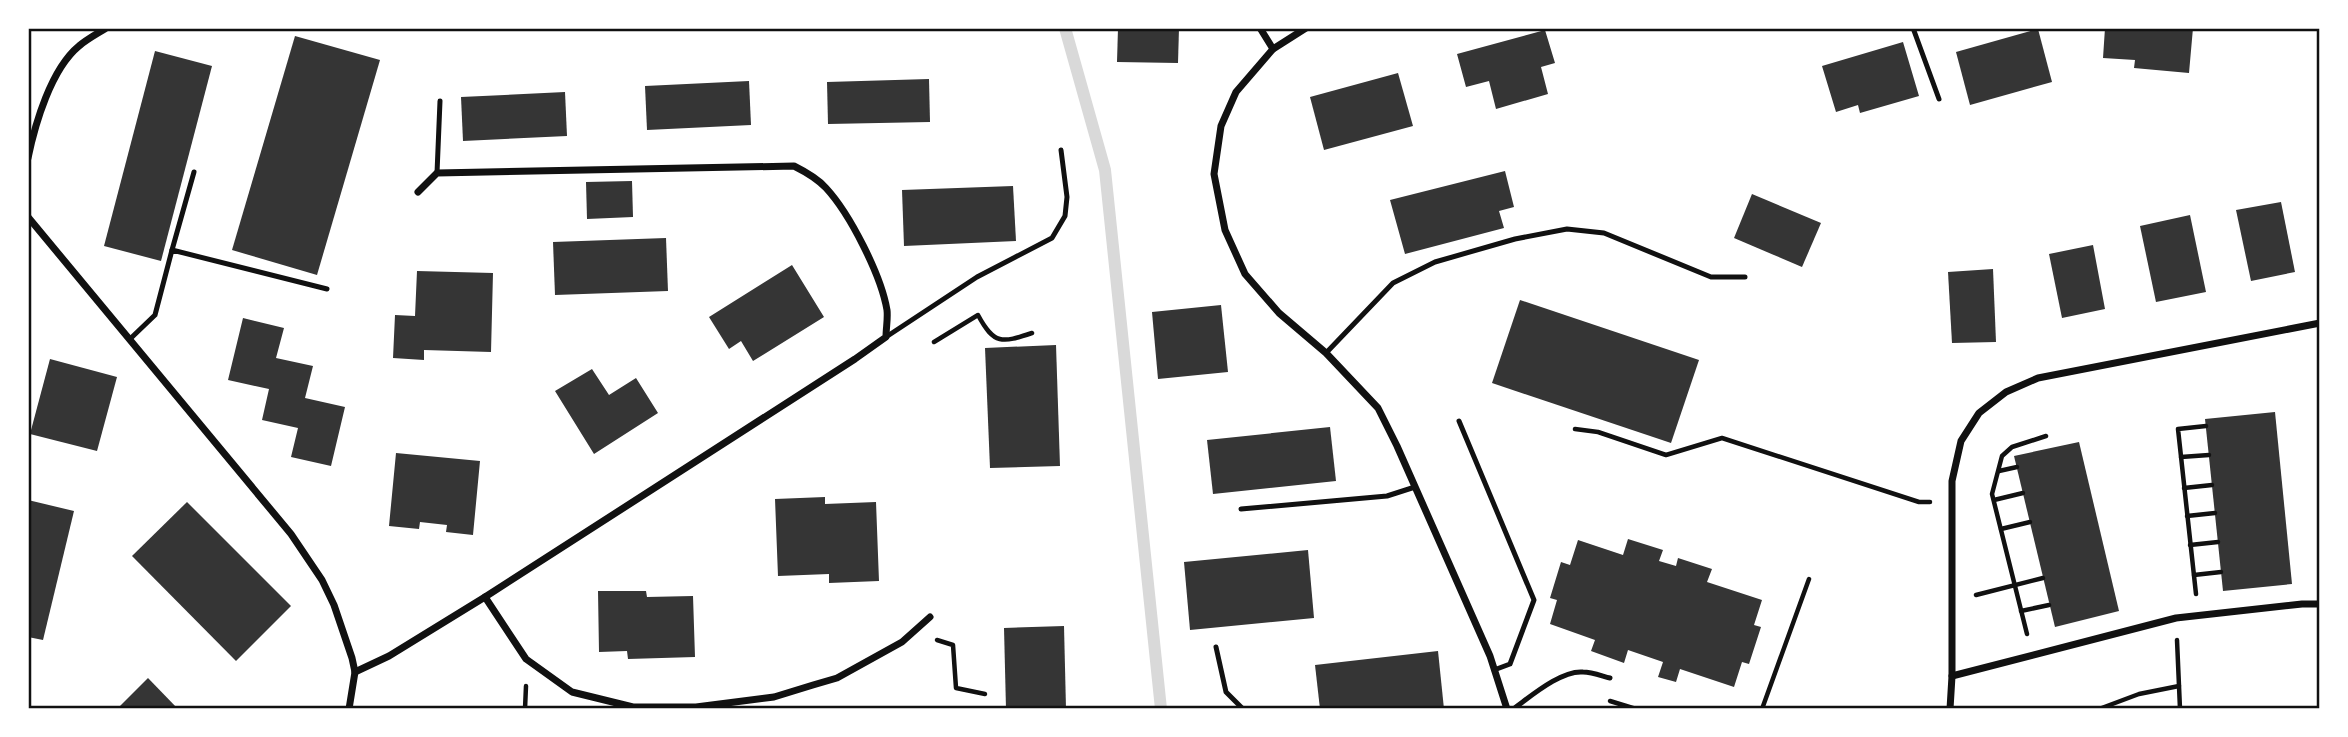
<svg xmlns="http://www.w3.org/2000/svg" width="2348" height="737" font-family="Quicksand,sans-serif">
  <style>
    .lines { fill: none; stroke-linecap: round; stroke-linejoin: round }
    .stream { stroke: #d9d9d9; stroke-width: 12 }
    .building { fill: #353535 }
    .path { stroke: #111; stroke-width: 4.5 }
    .service { stroke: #111; stroke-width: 5 }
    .minor { stroke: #111; stroke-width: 7 }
    .neatline { fill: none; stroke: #111; stroke-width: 2.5 }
  </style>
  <rect width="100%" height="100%" fill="#fff"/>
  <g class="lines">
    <polyline class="stream" points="1065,28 1105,170 1161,709"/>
  </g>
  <g class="building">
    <polygon points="1118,28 1179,28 1178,63 1117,62"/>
    <polygon points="2105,28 2193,28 2189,73 2134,68 2135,60 2103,58"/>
    <polygon points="2038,29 2052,82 1970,105 1956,52"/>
    <polygon points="1545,30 1555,63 1541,67 1548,94 1496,109 1489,81 1466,87 1457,54"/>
    <polygon points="295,36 380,60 317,275 232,250"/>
    <polygon points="1903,42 1919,96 1860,113 1858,105 1836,112 1822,66"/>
    <polygon points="155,51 212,66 161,261 104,246"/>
    <polygon points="1398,73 1413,126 1324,150 1310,97"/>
    <polygon points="929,79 930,122 828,124 827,82"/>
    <polygon points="749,81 751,125 647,130 645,86"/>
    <polygon points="565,92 567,136 463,141 461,97"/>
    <polygon points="1505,171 1514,207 1499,211 1504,228 1405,254 1390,200"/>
    <polygon points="632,181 633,217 587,219 586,182"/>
    <polygon points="1013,186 1016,241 904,246 902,190"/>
    <polygon points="1752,194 1821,223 1802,267 1734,238"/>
    <polygon points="2281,202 2295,272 2251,281 2236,210"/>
    <polygon points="2190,215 2206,292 2156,302 2140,226"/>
    <polygon points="666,238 668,291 555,295 553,242"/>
    <polygon points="2093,245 2105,309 2062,318 2049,254"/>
    <polygon points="792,265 824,317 753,361 741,341 729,349 709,317"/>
    <polygon points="1993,269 1996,342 1952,343 1948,272"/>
    <polygon points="417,271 493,273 491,352 424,350 424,360 393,358 395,315 415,316"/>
    <polygon points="1520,300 1699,360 1671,443 1492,383"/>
    <polygon points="1221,305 1228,372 1158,379 1152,312"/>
    <polygon points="243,318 284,328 276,358 313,366 305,398 345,407 331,466 291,457 298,428 262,420 269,389 228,380"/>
    <polygon points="1056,345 1060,466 990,468 985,348"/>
    <polygon points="50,359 117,377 97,451 30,434"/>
    <polygon points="592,369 609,395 636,378 658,413 594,454 555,391"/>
    <polygon points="2275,412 2292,584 2223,591 2205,419"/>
    <polygon points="1330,427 1336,481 1213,494 1207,440"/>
    <polygon points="2079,442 2119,611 2055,627 2014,456"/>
    <polygon points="396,453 480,461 473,535 446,532 447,525 420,522 419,529 389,526"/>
    <polygon points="825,497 825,504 876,502 879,581 829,583 829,574 778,576 775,499"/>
    <polygon points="28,500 74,511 43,640 28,637"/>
    <polygon points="187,502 291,606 236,661 132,556"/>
    <polygon points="1628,539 1663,550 1659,561 1676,566 1678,558 1712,569 1707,582 1762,600 1754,625 1761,627 1749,664 1742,662 1734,687 1680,669 1676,682 1658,677 1663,662 1628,650 1624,663 1591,651 1595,640 1550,624 1557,600 1550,598 1561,562 1570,565 1578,540 1623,555"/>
    <polygon points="1308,550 1314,618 1190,630 1184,562"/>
    <polygon points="598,591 646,591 647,597 693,596 695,657 628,659 627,651 599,652"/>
    <polygon points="1064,626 1066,709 1006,709 1004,628"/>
    <polygon points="1438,651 1444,709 1320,709 1315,665"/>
    <polygon points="148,678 178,709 117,709"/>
  </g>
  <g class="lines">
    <g class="path">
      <path d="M934,342L978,315C994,345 1002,343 1032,333"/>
      <polyline points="1575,429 1598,432 1666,455 1722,438 1919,502 1930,502"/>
      <polyline points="2181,457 2209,455"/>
      <polyline points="1999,471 2017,467"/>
      <polyline points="2184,488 2212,485"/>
      <polyline points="1994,500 2023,493"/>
      <polyline points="2187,516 2215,513"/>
      <polyline points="2001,529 2030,522"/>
      <polyline points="2190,545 2218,542"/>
      <polyline points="2194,575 2221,572"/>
      <polyline points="2196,594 2178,429 2206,426"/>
      <polyline points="1976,595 2043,578"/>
      <polyline points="2021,611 2049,605"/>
      <polyline points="2027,634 1992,494 2002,456 2012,447 2046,436"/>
      <polyline points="937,640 953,645 956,688 985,694"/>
      <polyline points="2177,640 2180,709"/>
      <polyline points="1610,701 1636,709"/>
      <polyline points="525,709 526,686"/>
      <polyline points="1762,709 1809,579"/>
      <polyline points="2099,709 2139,694 2179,686"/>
    </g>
    <g class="service">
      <polyline points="1913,28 1939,99"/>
      <polyline points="437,173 440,101"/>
      <polyline points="172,250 194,172"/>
      <polyline points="886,337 977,277 1052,238 1065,216 1067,197 1061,150"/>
      <polyline points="130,339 155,315 172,250 327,289"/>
      <polyline points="1326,353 1393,283 1435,262 1515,239 1567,229 1604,233 1711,277 1745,277"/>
      <polyline points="1459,421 1534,600 1510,664 1494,670"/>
      <polyline points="1241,509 1387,496 1415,487"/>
      <polyline points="1216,647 1226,692 1243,709"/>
      <path d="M1513,709C1530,697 1561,670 1583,672C1592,672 1602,676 1610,678"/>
    </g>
    <g class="minor">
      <polyline points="1260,28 1273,49"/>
      <polyline points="1306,28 1273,49 1236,92 1221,126 1214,174 1225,230 1245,274 1279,313 1326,353 1378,408 1397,446 1490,656 1507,709"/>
      <path d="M28,158C35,124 51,69 79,46C87,39 97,34 106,28"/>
      <polyline points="28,217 291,534 322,580 334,605 352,658 355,672 349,709"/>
      <polyline points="485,597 526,659 572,692 633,707 696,707 774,697 813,685 837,678 902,642 930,617"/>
      <path d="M355,672L389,656L485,597L855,359L886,337C886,328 888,319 887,310C881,275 850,214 826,188C817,178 806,172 794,166L437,173L418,192"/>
      <polyline points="1952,676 2176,618 2302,604 2320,604"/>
      <polyline points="1950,709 1952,676 1952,481 1961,441 1979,413 2006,392 2038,378 2320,323"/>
    </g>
  </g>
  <rect width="2348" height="737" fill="none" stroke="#ffffff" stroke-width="60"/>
  <rect x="30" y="30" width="2288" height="677" class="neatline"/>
</svg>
